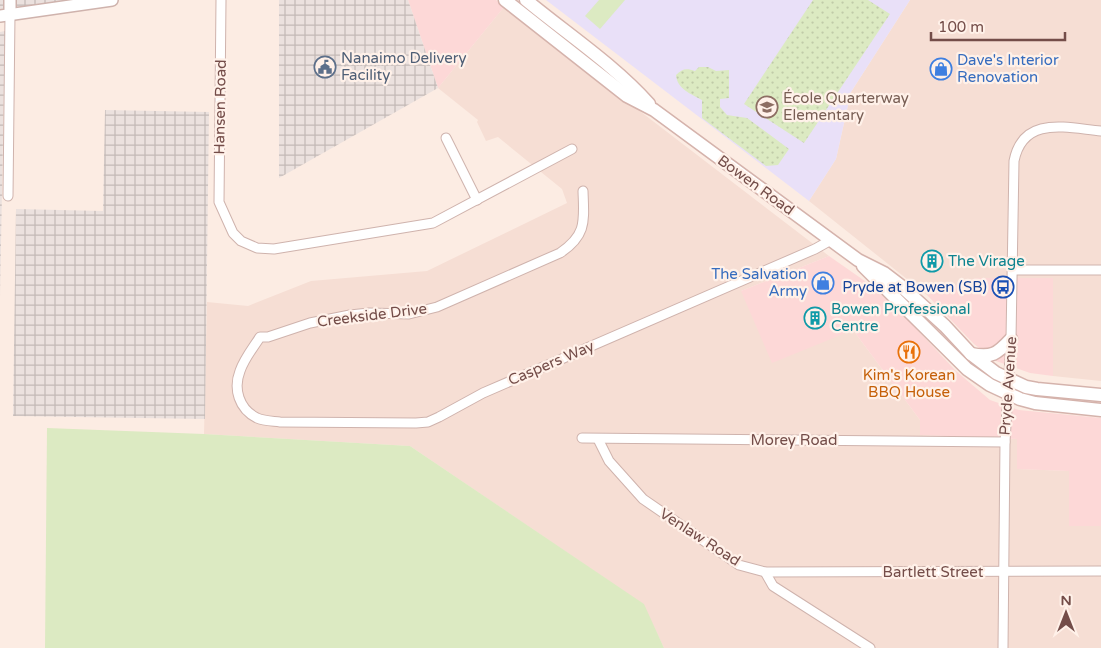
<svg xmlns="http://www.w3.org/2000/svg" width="1101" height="648" font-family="'Varela Round',sans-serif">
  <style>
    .residential { fill: #f6ded4 }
    .commercial { fill: #fdd8d7 }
    .industrial { fill: url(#industrial-grid) }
    .education { fill: #e9e0f8 }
    .grass { fill: #dceac2 }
    .park { fill: url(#park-dots) }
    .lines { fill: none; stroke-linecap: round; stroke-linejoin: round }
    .minor-casing { stroke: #cfb3ad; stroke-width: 11 }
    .tertiary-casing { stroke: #cfb3ad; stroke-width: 14 }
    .secondary-casing { stroke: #d5b3ac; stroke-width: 15 }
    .minor { stroke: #fff; stroke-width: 9 }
    .tertiary { stroke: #fff; stroke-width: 11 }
    .secondary { stroke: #fff; stroke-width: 12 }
    .labels { text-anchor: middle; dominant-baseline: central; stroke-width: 4.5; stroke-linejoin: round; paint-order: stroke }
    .service-label { font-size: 15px; fill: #4e5e75; stroke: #fff1e9; text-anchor: start }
    .shop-label { font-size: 15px; fill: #366cbe; stroke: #fff1e9; text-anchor: start }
    .education-label { font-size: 15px; fill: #785e54; stroke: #fff1e9; text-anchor: start }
    .street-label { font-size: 15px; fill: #744d49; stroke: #fff1e9 }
    .culture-label { font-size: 15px; fill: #0d838f; stroke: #fff1e9; text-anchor: start }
    .transit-label { font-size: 15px; fill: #164399; stroke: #fff1e9; text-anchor: end }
    .food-label { font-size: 15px; fill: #c56008; stroke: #fff1e9 }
  </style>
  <defs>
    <pattern id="industrial-grid" width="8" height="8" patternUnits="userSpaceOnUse" patternTransform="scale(1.25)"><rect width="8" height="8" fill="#ebe1de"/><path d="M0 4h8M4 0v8" fill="none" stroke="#c3b9b6"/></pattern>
    <pattern id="park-dots" width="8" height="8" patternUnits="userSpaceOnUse" patternTransform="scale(1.25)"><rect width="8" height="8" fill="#dceac2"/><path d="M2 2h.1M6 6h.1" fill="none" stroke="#c0caa8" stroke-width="1.8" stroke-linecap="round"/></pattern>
  </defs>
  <rect width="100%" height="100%" fill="#fcece3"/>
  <g class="residential">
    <polygon points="910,0 1101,0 1101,381 1053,376 1053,278 978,278 927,295 809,201 836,159 851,92"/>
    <polygon points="504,7 829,256 741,291 853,330 920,420 920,435 1017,439 1018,469 1069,471 1069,525 1101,526 1101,648 664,648 643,604 410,446 204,434 207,302 248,306 311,281 427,271 567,203 562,189 498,137 486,141 477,122 478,120 438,88"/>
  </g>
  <g class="commercial">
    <polygon points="408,0 496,0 504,7 438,88"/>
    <polygon points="829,256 872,286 906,318 956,371 990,400 1019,410 1101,418 1101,526 1069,526 1069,471 1017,469 1017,439 920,435 920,420 853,330 772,363 741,291"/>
    <polygon points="977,278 1053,278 1053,376 1030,373 996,361 974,344 927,295"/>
  </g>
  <g class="industrial">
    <polygon points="0,0 78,0 0,10"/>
    <polygon points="279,0 408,0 438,88 279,178"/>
    <polygon points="5,31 0,298 0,32"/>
    <polygon points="105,110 209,112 205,419 13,416 16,209 103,211"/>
  </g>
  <polygon class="education" points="546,0 910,0 851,92 836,159 809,201"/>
  <g class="grass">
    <polygon points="599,0 625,0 600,29 585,16"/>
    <polygon points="47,428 204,434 410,446 644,604 664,648 45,648"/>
  </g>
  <g class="park">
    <polygon points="813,0 868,0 890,14 804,143 744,104"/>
    <path d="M699,67H708L716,71L729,70V98L720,99V107L727,115L747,118L789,149L778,165L766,166L702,118V100C691,94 677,89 676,75C682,69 686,68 695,71Z"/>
  </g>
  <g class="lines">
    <g class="minor-casing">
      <g id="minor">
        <polyline points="221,0 219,202 233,233 241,241 257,248 274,249 433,223 572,149"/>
        <polyline points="446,138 477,200"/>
        <path d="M583,191C584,221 587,235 560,253L437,307L409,314L369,313L350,315L310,323L268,337H260C253,348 244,359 240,371C233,389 239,409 257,418C264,421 272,421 280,422L416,423L428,422L439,417L483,393L815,249L831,240"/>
        <polyline points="8,196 10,14"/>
        <polyline points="1013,270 1101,270"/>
        <polyline points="582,438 1005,442"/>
        <polyline points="598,439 609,461 643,499 739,565 765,572 773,586 870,648"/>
        <polyline points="765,572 1101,571"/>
        <path d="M1003,648L1005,442L1011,339L1014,161C1023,115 1067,128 1101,131"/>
      </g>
    </g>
    <g class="tertiary-casing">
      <g id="tertiary">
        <polyline points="10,14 10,0"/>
        <polyline points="0,16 112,0"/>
      </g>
    </g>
    <g class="secondary-casing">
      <g id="secondary">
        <polyline points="505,0 627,96 654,110 858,260 884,273 901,286 945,326 971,354 996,373 1026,387 1037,389 1101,395"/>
        <path d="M526,0C567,34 613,64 649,104"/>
        <polyline points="863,266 967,369 990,385 1020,399 1035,403 1101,410"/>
        <path d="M971,354C992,358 997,354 1011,339"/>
      </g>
    </g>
    <use href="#minor" class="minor"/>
    <use href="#tertiary" class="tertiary"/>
    <use href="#secondary" class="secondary"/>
  </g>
  <defs>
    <g id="civic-ring" transform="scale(1.125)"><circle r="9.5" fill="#fff1e9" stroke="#5c6f8a" stroke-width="1.5"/><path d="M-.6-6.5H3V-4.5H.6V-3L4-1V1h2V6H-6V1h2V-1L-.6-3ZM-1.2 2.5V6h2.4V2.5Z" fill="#5c6f8a"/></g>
    <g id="shop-ring" transform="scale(1.125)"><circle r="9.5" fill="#fff1e9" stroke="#3f7fe0" stroke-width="1.5"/><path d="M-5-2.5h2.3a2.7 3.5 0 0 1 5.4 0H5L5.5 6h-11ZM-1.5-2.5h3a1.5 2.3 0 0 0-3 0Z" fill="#3f7fe0"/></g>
    <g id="school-ring" transform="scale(1.125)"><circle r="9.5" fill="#fff1e9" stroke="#8d6e63" stroke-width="1.5"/><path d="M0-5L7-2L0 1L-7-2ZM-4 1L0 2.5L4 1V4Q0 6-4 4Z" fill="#8d6e63"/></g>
    <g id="building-ring" transform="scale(1.125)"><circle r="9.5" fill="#fff1e9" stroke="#0f9aa8" stroke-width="1.5"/><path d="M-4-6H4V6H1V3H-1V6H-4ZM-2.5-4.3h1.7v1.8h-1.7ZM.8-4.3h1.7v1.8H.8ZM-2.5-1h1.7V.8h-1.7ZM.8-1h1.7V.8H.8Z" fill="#0f9aa8"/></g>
    <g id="bus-ring" transform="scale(1.125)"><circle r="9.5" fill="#fff1e9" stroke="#1a4fb4" stroke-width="1.5"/><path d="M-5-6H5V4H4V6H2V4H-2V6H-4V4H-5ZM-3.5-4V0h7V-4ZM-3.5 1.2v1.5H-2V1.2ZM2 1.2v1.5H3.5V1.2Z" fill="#1a4fb4"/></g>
    <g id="restaurant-ring" transform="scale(1.125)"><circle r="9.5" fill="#fff1e9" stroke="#e8710a" stroke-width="1.5"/><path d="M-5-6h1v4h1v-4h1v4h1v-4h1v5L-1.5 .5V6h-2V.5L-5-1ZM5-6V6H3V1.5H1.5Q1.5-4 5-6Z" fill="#e8710a"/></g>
  </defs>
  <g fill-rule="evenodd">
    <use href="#civic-ring" x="325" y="67"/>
    <use href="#shop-ring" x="941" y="69"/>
    <use href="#school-ring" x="767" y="107"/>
    <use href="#building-ring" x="932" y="261"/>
    <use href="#shop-ring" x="823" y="283"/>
    <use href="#bus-ring" x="1003" y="287"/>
    <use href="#building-ring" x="815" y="318"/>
    <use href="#restaurant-ring" x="909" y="352"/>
  </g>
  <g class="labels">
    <g class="service-label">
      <text x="341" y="58">Nanaimo Delivery<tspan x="341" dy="17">Facility</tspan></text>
    </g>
    <g class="shop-label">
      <text x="957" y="60">Dave's Interior<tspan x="957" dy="17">Renovation</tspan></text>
      <text x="807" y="274" text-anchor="end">The Salvation<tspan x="807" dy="17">Army</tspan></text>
    </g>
    <g class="education-label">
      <text x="783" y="98">École Quarterway<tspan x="783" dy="17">Elementary</tspan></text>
    </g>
    <g class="street-label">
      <text transform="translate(220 107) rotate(-89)">Hansen Road</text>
      <text transform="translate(756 185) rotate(36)">Bowen Road</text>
      <text transform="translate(372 315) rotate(-7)">Creekside Drive</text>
      <text transform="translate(551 363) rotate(-23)">Caspers Way</text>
      <text transform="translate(1008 386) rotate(-86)">Pryde Avenue</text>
      <text x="794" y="440">Morey Road</text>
      <text transform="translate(700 537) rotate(33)">Venlaw Road</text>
      <text x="933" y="572">Bartlett Street</text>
    </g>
    <g class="culture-label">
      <text x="948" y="261">The Virage</text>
      <text x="831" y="309">Bowen Professional<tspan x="831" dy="17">Centre</tspan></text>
    </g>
    <g class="transit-label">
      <text x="987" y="287">Pryde at Bowen (SB)</text>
    </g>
    <g class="food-label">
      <text x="909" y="375">Kim's Korean<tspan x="909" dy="17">BBQ House</tspan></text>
    </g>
  </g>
  <g transform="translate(1066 613)" stroke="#fff1e9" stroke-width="4" paint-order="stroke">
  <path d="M0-4L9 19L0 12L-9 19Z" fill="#744d49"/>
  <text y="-8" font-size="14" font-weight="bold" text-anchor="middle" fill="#744d49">N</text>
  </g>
  <path d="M931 32v8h134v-8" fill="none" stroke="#744d49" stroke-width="2.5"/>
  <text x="938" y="32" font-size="15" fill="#744d49" stroke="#fff1e9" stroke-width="4" paint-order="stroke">100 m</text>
</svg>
